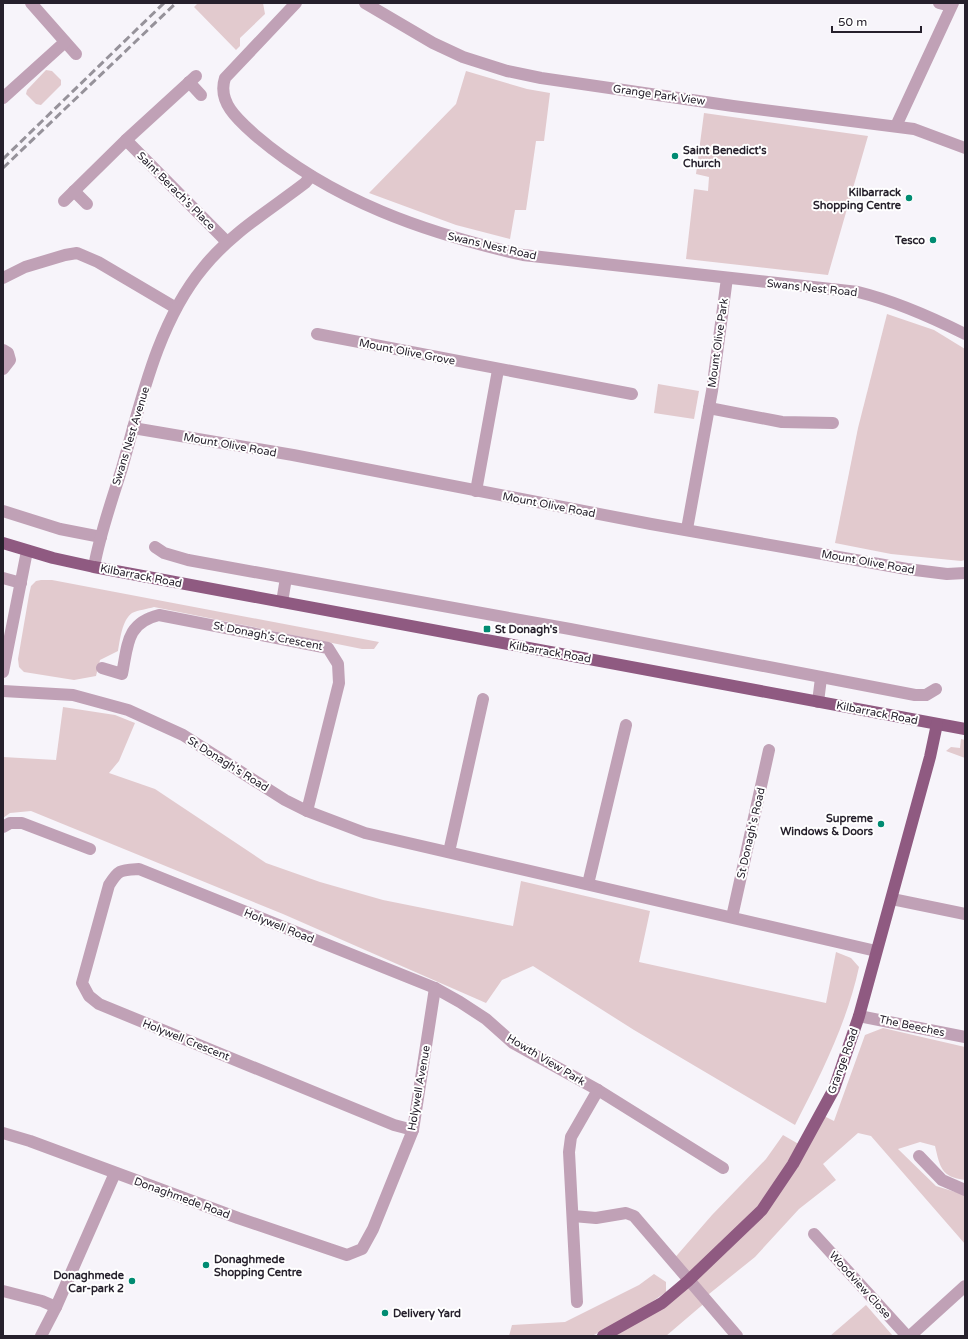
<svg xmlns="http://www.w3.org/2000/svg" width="968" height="1339" font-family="'Varela Round',sans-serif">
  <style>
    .green { fill: #e2cace }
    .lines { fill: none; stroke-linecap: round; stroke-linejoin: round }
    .minor { stroke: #c0a1b6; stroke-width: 12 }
    .major { stroke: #8f5a81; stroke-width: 12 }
    .rail { stroke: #96929a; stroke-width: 3; stroke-dasharray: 8 4; stroke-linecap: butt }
    .poi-dot { fill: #008b72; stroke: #fff; stroke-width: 1.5 }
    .labels { text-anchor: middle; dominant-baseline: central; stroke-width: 4; stroke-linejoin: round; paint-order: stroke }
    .street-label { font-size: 11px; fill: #26202c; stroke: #fff }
    .poi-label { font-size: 11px; font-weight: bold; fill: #26202c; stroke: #fff; text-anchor: start }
  </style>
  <rect width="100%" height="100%" fill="#f7f4fa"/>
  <g class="green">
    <polygon points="198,3 263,3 265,14 240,38 240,46 236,50 194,7"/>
    <polygon points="46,70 52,71 61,80 61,85 41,105 36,104 26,94 27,90"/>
    <polygon points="466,71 527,89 550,93 544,141 536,141 526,210 515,210 510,239 456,225 369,193 456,104"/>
    <polygon points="704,113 868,136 828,275 686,259 694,189 708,191 709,177 696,174"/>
    <polygon points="887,314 934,330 965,349 965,560 961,561 891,554 835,543 858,428"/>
    <polygon points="658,384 699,391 694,419 654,413"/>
    <path d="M41,580H52L379,642L374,649H362L154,607C148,609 138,610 132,613C122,620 120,640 118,651L100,660L96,676L74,680L24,672L19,667L18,659L29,595L31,586L36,581Z"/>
    <path d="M63,707L115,715L135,723L119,761L109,773L155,789L266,863L320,882L383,900L513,926L521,881L650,911L639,962L826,1003L836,952L851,958L859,967C847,1023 821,1074 795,1125L634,1030L533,966L502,980L486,1003L283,914L31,811L10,813L3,818V757L56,760Z"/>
    <polygon points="961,739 965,740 965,758 946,751 951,747 960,748"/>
    <path d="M883,1028L965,1047V1180C941,1177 940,1167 935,1146L920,1142L898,1149L936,1186L965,1195V1244L871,1136L858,1133L823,1164L836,1180L799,1209L755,1257L704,1298L707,1301L666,1336H604L688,1282L672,1261L712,1215L766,1159L783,1135L802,1146L820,1114L834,1121L865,1035Z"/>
    <polygon points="654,1274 666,1282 666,1292 636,1313 592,1336 509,1336 512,1325 565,1322 639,1285"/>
    <polygon points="866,1305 893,1336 830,1336"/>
  </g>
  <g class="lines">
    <g class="minor">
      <polyline points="31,3 76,54"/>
      <path d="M296,3L225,78C217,102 238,120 255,135C332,201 426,233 523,255L858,292C895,301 931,317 965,334"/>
      <polyline points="365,3 433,43 463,57 507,71 541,78 733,106 914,129 965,148"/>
      <polyline points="939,3 951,6"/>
      <polyline points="189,82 201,95"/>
      <polyline points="3,98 65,42"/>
      <polyline points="896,126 953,3"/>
      <polyline points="126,140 226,241"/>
      <polyline points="74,191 87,204"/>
      <polyline points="64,201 126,140 196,76"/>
      <polyline points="3,278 25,267 65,255 77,253 98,262 176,308"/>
      <polyline points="317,334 632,394"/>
      <polyline points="3,350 8,353 10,360 3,369"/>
      <polyline points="709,408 782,422 833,423"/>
      <polyline points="133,428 293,455 651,524 907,569 947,574 965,573"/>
      <polyline points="476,491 498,370"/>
      <polyline points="3,511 60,529 101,537"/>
      <polyline points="687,529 712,391 727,278"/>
      <polyline points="155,547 164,553 188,560 570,629 915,695 926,695 936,689"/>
      <path d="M94,567C100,533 112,500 122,468C141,401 158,322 203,268C231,233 270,210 305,183L311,176"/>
      <polyline points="3,578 21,583"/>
      <polyline points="282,602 286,578"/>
      <path d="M102,668L122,674C128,645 126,623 159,615L328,648L338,664L339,683L307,811"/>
      <polyline points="3,672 27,551"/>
      <polyline points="3,691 73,695 128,710 183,735 285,800 307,811 365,833 876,951"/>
      <polyline points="818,702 821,678"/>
      <polyline points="3,827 10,823 22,823 90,849"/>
      <polyline points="449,852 483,699"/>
      <polyline points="588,884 626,725"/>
      <polyline points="892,899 965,914"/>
      <polyline points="732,917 769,750"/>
      <polyline points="859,1016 965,1037"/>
      <path d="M413,1130L394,1125L99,1004L89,996L82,983L109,885C119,869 121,870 139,869L435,988L460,1002L486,1019L513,1043L598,1090L723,1168"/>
      <polyline points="3,1133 30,1141 238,1218 347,1255 362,1249 373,1229 413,1130 435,988"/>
      <polyline points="919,1156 942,1180 965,1190"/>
      <polyline points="573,1216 596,1218 626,1213 634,1216 737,1336"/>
      <polyline points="814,1234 907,1336"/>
      <polyline points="3,1291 42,1301 56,1307"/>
      <polyline points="577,1302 569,1152 571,1137 598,1090"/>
      <polyline points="41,1336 56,1307 115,1173"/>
      <polyline points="910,1336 965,1286"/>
    </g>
    <g class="major">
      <polyline points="3,543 53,558 94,567 965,729"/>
      <polyline points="603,1336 662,1303 688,1281 762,1210 793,1164 834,1089 859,1016 930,757 937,724"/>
    </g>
    <g class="rail">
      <polyline points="3,159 164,3"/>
      <polyline points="3,168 176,3"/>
    </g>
  </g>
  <g class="poi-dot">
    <circle cx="675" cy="156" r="4"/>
    <circle cx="909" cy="198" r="4"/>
    <circle cx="933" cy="240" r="4"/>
    <rect x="483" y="625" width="8" height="8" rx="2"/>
    <circle cx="881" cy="824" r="4"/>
    <circle cx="206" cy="1265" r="4"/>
    <circle cx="132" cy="1281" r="4"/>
    <circle cx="385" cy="1313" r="4"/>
  </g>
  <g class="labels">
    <g class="street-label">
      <text transform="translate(659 95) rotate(8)">Grange Park View</text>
      <text transform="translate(176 191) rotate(45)">Saint Berach's Place</text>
      <text transform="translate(492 246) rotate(13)">Swans Nest Road</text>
      <text transform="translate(812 288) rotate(6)">Swans Nest Road</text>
      <text transform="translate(718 343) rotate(-82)">Mount Olive Park</text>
      <text transform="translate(407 352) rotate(11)">Mount Olive Grove</text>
      <text transform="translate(131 436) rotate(-73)">Swans Nest Avenue</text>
      <text transform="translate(230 445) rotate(10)">Mount Olive Road</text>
      <text transform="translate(549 505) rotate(11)">Mount Olive Road</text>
      <text transform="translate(868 562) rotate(10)">Mount Olive Road</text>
      <text transform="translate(141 576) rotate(11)">Kilbarrack Road</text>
      <text transform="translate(268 636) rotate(11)">St Donagh's Crescent</text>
      <text transform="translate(550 652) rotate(10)">Kilbarrack Road</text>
      <text transform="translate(877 713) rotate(11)">Kilbarrack Road</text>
      <text transform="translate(228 764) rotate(32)">St Donagh's Road</text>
      <text transform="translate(751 833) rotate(-77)">St Donagh's Road</text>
      <text transform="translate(279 926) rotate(22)">Holywell Road</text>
      <text transform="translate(912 1026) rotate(12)">The Beeches</text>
      <text transform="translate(186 1040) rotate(22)">Holywell Crescent</text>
      <text transform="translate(546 1060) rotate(31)">Howth View Park</text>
      <text transform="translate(843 1061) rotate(-70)">Grange Road</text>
      <text transform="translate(419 1088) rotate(-80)">Holywell Avenue</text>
      <text transform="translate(182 1198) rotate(20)">Donaghmede Road</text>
      <text transform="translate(860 1285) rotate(48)">Woodview Close</text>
    </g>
    <g class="poi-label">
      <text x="683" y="150">Saint Benedict's<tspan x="683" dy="13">Church</tspan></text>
      <text x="901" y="192" text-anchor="end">Kilbarrack<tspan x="901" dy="13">Shopping Centre</tspan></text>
      <text x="925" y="240" text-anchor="end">Tesco</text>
      <text x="495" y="629">St Donagh's</text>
      <text x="873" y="818" text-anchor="end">Supreme<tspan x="873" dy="13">Windows &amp; Doors</tspan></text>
      <text x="214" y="1259">Donaghmede<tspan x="214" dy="13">Shopping Centre</tspan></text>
      <text x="124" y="1275" text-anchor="end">Donaghmede<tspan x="124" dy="13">Car-park 2</tspan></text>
      <text x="393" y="1313">Delivery Yard</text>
    </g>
  </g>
  <rect width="968" height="1339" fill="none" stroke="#26202c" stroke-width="8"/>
  <path d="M832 26v6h89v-6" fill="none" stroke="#26202c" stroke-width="2"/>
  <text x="838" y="26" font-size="12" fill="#26202c" stroke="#ffffff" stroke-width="3" paint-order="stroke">50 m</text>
</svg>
